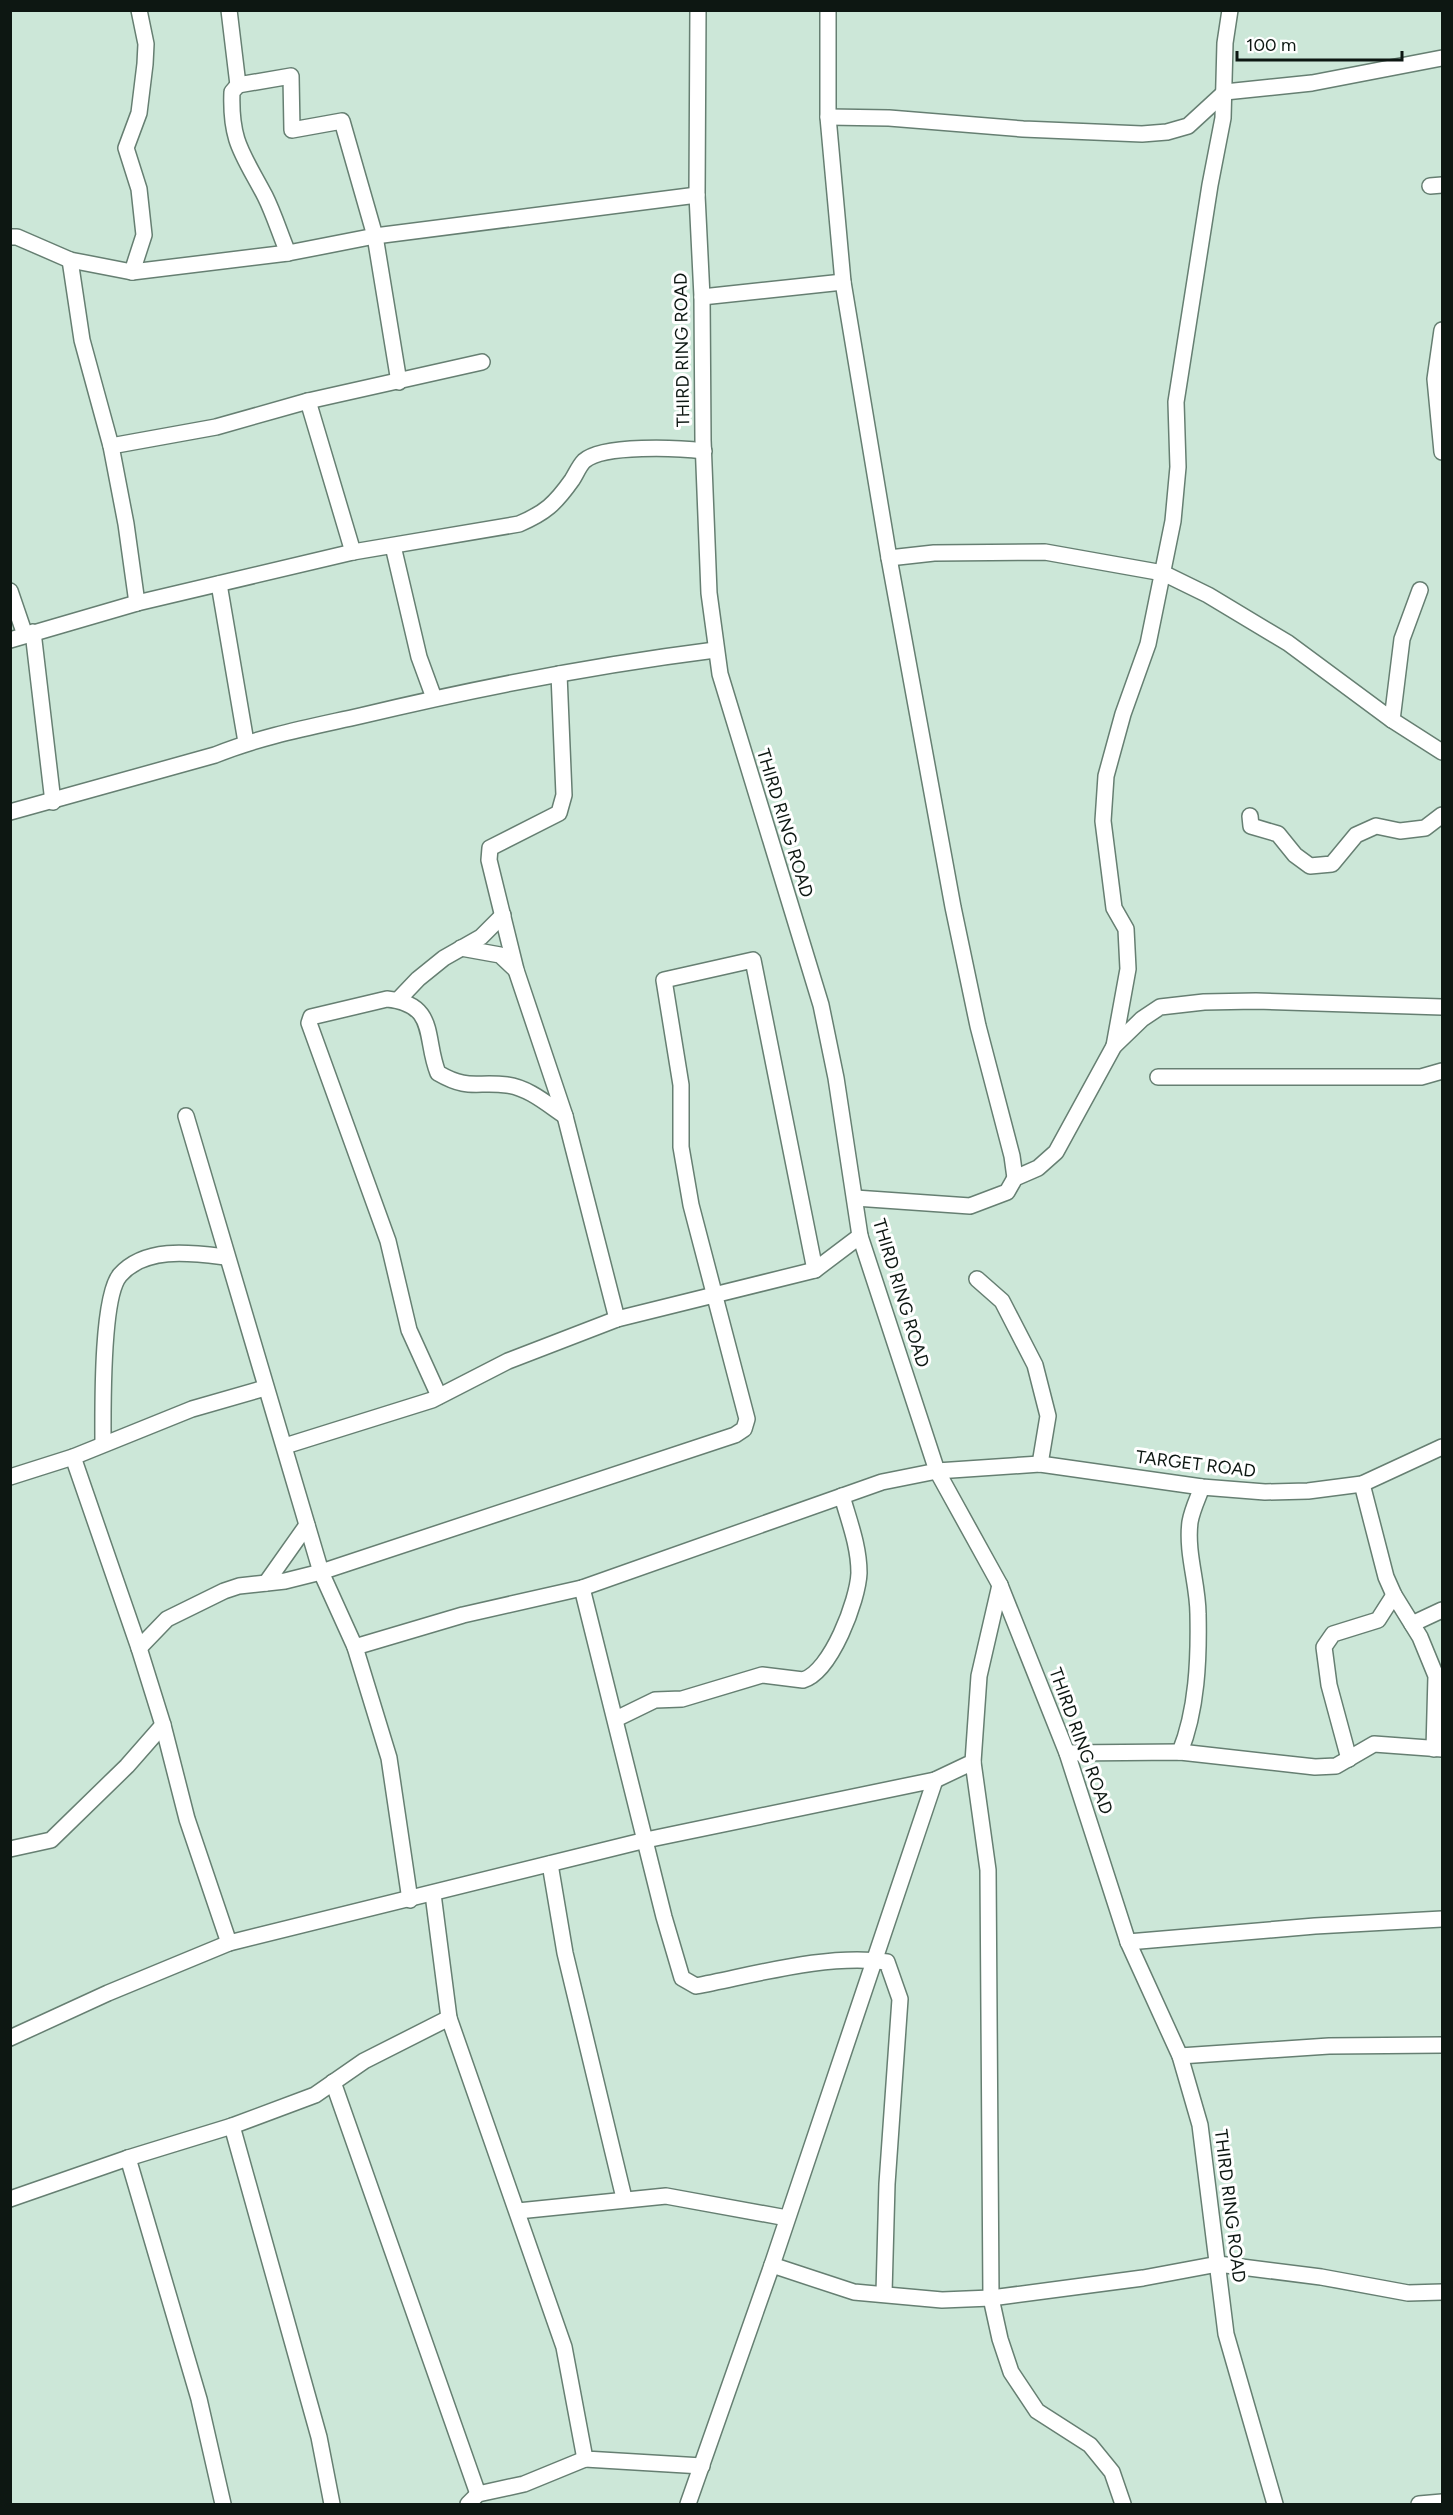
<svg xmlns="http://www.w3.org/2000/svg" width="1453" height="2515" font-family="Figtree,sans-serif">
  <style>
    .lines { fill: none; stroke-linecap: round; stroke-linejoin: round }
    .minor-casing { stroke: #667f72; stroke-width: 18 }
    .minor { stroke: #fff; stroke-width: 15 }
    .labels { text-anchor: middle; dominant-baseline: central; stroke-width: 6; stroke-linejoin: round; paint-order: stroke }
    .street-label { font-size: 18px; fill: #0d1712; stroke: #fff }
  </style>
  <rect width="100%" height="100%" fill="#cce7d8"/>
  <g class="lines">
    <g class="minor-casing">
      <g id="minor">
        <polyline points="229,10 238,85 291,76 292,130 342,121 375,236 399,382"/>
        <polyline points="698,10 697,195 702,297 703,440 709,593 720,674 821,1005 836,1078 860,1236 937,1471 1000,1585 1067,1753 1128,1942 1180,2056 1200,2125 1226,2334 1275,2504"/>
        <polyline points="828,10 828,117 843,282 889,558 953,907 978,1026 1012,1156 1015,1178"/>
        <path d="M238,85L232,92C230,142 243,154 265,196C274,214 280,234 288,253"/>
        <polyline points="828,117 889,118 1023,129 1142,134 1167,132 1188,126 1225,92 1312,83 1442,58"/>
        <polyline points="1430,186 1442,185"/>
        <polyline points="10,237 17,237 70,260 132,272 288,253 375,236 697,195"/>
        <polyline points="70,260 82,340 111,446 126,524 137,603"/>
        <polyline points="132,272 144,235 139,189 126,148 139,113 145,64 146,44 139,10"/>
        <polyline points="702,297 843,282"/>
        <polyline points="1442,330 1435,379 1442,452"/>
        <polyline points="308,401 353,552"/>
        <polyline points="111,446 216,427 308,401 482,362"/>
        <polyline points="393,546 419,657 434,698"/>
        <polyline points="889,558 934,553 1045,552 1163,573 1208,595 1288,643 1392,720 1442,752"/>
        <polyline points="219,584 246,742"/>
        <polyline points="10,591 25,635"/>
        <polyline points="33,632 53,802"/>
        <path d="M10,640L137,603L353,552L519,524C545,513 555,504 572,480C576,474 579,466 584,461C603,444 679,448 704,451"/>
        <polyline points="559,674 564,795 559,813 490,848 489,860 516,970 565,1116 617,1319"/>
        <polyline points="1392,720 1402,639 1420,590"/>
        <path d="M10,812L215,755C262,736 311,727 360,716C477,688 596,665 715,650"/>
        <polyline points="1250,816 1251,826 1278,834 1295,855 1310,866 1332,864 1356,835 1376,826 1400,831 1425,828 1442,815"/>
        <polyline points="461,948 500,955 516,970"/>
        <polyline points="398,1000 418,979 444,958 481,937 503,915"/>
        <polyline points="1114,1046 1128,969 1126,929 1114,908 1103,821 1106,776 1123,714 1148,644 1173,521 1178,467 1176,402 1210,185 1223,118 1225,43 1230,10"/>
        <polyline points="1158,1077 1421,1077 1442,1071"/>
        <polyline points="186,1116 321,1572 355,1647 389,1758 410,1900"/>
        <polyline points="855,1198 970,1206 1007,1192 1015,1178 1038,1168 1056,1152 1114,1046 1142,1019 1160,1007 1204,1002 1256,1001 1442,1007"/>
        <polyline points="977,1279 1002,1301 1035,1365 1048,1416 1040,1464"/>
        <path d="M439,1396L409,1330L388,1241L309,1023L311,1017L387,999C438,1004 424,1039 438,1073C469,1091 476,1081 507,1085C529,1088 547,1104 565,1116"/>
        <path d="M103,1444C103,1412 101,1297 120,1275C146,1246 192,1253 226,1257"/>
        <polyline points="285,1446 432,1400 508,1361 617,1319 815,1270 860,1236"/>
        <polyline points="73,1457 139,1648 163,1725 187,1819 229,1943"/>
        <polyline points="10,1477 73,1457 192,1409 265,1388"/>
        <polyline points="1362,1484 1386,1577 1394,1595 1420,1637 1436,1676 1434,1749"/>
        <polyline points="266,1583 307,1525"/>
        <path d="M582,1588L664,1917L682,1978L696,1986C754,1975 828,1953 887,1962L900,1999L887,2184L884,2293"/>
        <polyline points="1412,1624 1442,1610"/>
        <polyline points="355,1647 463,1615 582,1588 882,1482 937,1471 1040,1464 1202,1487 1265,1492 1308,1491 1362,1484 1442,1447"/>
        <polyline points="139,1648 167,1619 224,1591 239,1586 285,1581 321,1572 735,1435 744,1429 747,1419 691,1205 681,1147 681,1085 664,980 753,960 815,1270"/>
        <path d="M616,1719L655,1700L682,1699L762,1675L803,1680C831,1672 858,1600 859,1573C859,1546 849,1521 842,1496"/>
        <path d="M1180,1752C1197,1710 1199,1659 1198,1614C1198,1584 1186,1553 1190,1522C1192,1510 1198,1498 1202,1487"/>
        <polyline points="1067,1753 1180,1752 1315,1767 1336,1766 1374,1744 1442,1749"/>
        <polyline points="1349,1759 1329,1685 1324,1647 1333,1634 1378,1620 1394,1595"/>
        <polyline points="973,1762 988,1870 991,2298 1000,2339 1011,2372 1037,2411 1090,2445 1112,2472 1123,2504"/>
        <polyline points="10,1849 51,1840 127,1766 163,1725"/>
        <polyline points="550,1864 565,1953 624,2198"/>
        <polyline points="433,1894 449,2018 564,2347 585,2459 702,2466"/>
        <polyline points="1128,1942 1315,1926 1442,1919"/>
        <polyline points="10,2038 108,1993 229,1943 646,1840 935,1780 973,1762 979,1676 1000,1585"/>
        <polyline points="1180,2056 1329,2046 1442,2045"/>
        <polyline points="333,2082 478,2494"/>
        <polyline points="232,2126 319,2437 332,2504"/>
        <polyline points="128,2158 199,2399 223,2504"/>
        <polyline points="10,2199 128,2158 232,2126 315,2095 364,2061 449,2018"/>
        <polyline points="518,2211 666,2196 787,2218"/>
        <polyline points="772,2265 935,1780"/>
        <polyline points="468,2504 478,2494 524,2484 585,2459"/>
        <polyline points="688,2504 772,2265 854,2292 942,2300 991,2298 1143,2278 1218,2264 1321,2277 1408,2293 1442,2292"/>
        <polyline points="1419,2504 1442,2502"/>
      </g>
    </g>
    <use href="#minor" class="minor"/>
  </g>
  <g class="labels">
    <g class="street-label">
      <text transform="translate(682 350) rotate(-91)">THIRD RING ROAD</text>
      <text transform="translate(785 823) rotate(73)">THIRD RING ROAD</text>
      <text transform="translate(901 1293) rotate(73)">THIRD RING ROAD</text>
      <text transform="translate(1196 1464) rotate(7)">TARGET ROAD</text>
      <text transform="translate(1081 1741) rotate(70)">THIRD RING ROAD</text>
      <text transform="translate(1230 2206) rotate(83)">THIRD RING ROAD</text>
    </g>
  </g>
  <rect width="1453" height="2515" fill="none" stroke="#0d1712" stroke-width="24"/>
  <path d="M1237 51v9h165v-9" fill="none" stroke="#0d1712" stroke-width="3"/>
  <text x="1246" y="51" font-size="18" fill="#0d1712" stroke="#ffffff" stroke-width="4.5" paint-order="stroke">100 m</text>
</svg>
